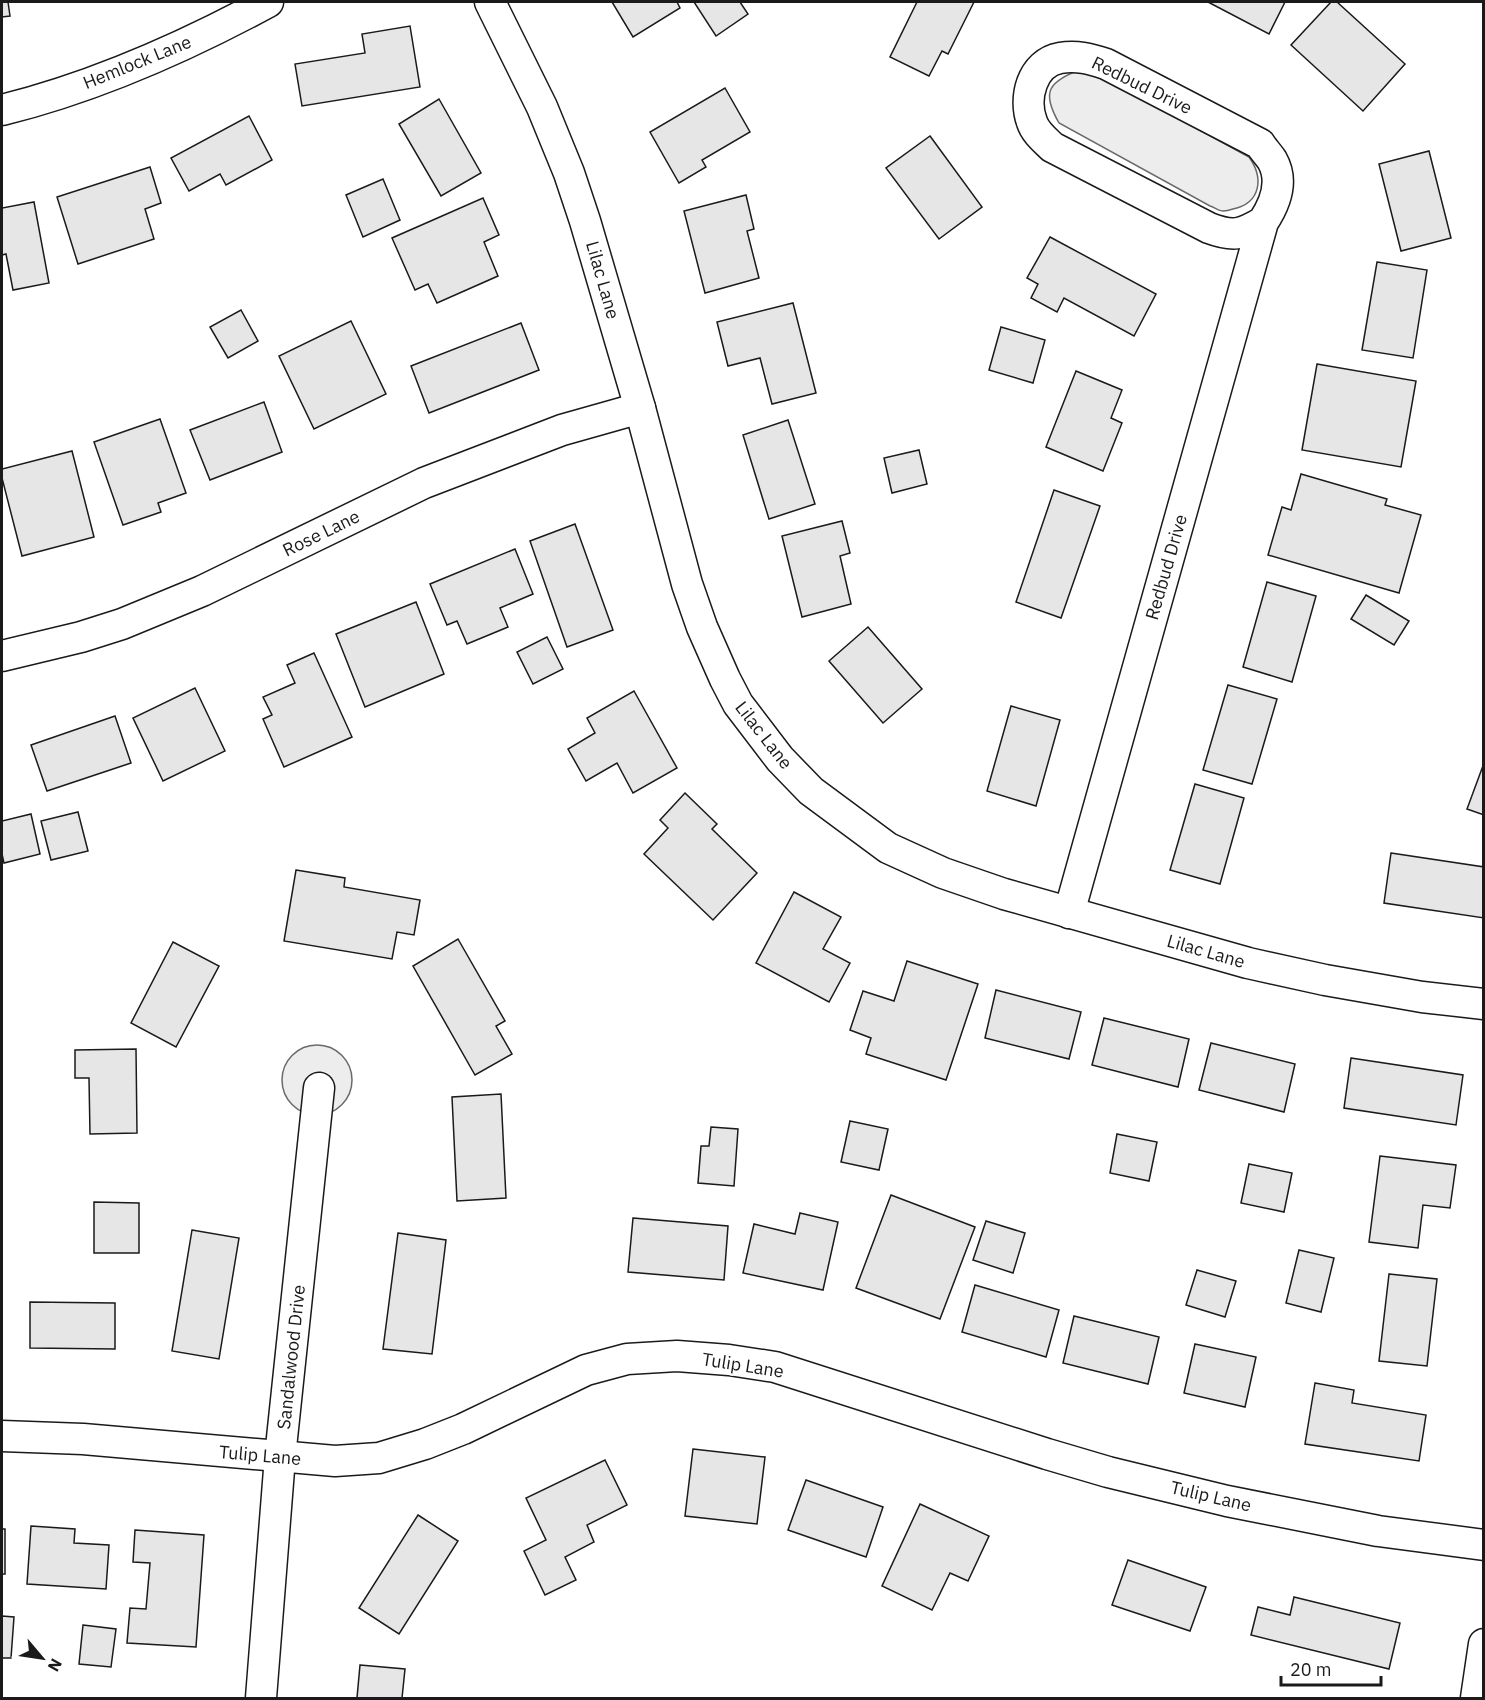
<svg xmlns="http://www.w3.org/2000/svg" width="1485" height="1700" font-family="'IBM Plex Sans',sans-serif">
  <style>
    .green { fill: #ededed; stroke: #6a6a6a; stroke-width: 1.5 }
    .building { fill: #e6e6e6; stroke: #1a1a1a; stroke-width: 1.5 }
    .lines { fill: none; stroke-linecap: round; stroke-linejoin: round }
    .street-casing { stroke: #1a1a1a; stroke-width: 33 }
    .street { stroke: #fff; stroke-width: 30 }
    .labels { text-anchor: middle; dominant-baseline: central; stroke-width: 4.5; stroke-linejoin: round; paint-order: stroke }
    .street-label { font-size: 18px; fill: #1a1a1a; stroke: #fff }
  </style>
  <rect width="100%" height="100%" fill="#fff"/>
  <g class="green">
    <path d="M1081,69L1092,71L1249,157C1264,178 1261,203 1233,209C1230,210 1227,211 1223,211C1219,211 1214,207 1210,206L1059,123C1040,90 1050,82 1081,69Z"/>
    <circle cx="317" cy="1080" r="35"/>
  </g>
  <g class="building">
    <polygon points="2,2 8,2 10,16 2,17"/>
    <polygon points="612,2 677,2 680,8 633,37"/>
    <polygon points="694,2 740,2 748,14 716,36"/>
    <polygon points="917,2 974,2 948,54 942,51 929,76 890,57"/>
    <polygon points="1208,2 1285,2 1269,34"/>
    <polygon points="1331,2 1337,2 1405,64 1363,111 1291,45"/>
    <polygon points="410,26 420,87 302,106 295,64 365,53 362,34"/>
    <polygon points="725,88 750,132 702,160 706,167 679,183 650,132"/>
    <polygon points="439,99 481,173 441,196 399,124"/>
    <polygon points="249,116 272,160 226,185 220,174 189,191 171,158"/>
    <polygon points="930,136 982,207 939,239 886,168"/>
    <polygon points="1429,151 1451,238 1401,251 1379,164"/>
    <polygon points="150,167 161,203 145,209 154,239 78,264 57,197"/>
    <polygon points="383,179 400,220 363,237 346,195"/>
    <polygon points="746,195 754,229 747,231 759,278 705,293 684,211"/>
    <polygon points="483,198 499,235 484,242 498,276 437,303 428,284 415,290 392,238"/>
    <polygon points="34,202 49,283 13,290 6,254 2,255 2,208"/>
    <polygon points="1050,237 1156,294 1134,336 1064,298 1057,312 1031,298 1038,284 1027,278"/>
    <polygon points="1377,262 1427,270 1413,358 1362,350"/>
    <polygon points="793,303 816,393 772,404 760,358 728,366 717,322"/>
    <polygon points="241,310 258,341 228,358 210,327"/>
    <polygon points="351,321 386,394 314,429 279,356"/>
    <polygon points="521,323 539,370 429,413 411,366"/>
    <polygon points="1001,327 1045,340 1033,383 989,370"/>
    <polygon points="1317,364 1416,381 1401,467 1302,450"/>
    <polygon points="1076,371 1122,390 1111,418 1122,423 1103,471 1046,447"/>
    <polygon points="264,402 282,452 210,480 190,430"/>
    <polygon points="160,419 186,493 158,503 161,512 123,525 94,442"/>
    <polygon points="788,420 815,504 769,519 743,435"/>
    <polygon points="919,450 927,484 892,493 884,458"/>
    <polygon points="72,451 94,537 22,556 2,478 2,469"/>
    <polygon points="1301,474 1387,499 1385,505 1421,515 1399,593 1268,555 1282,507 1291,510"/>
    <polygon points="1054,490 1100,506 1061,618 1016,602"/>
    <polygon points="842,521 850,553 840,556 851,604 802,617 782,536"/>
    <polygon points="575,524 613,630 567,647 530,541"/>
    <polygon points="515,549 533,594 500,608 508,627 467,644 457,621 447,625 430,584"/>
    <polygon points="1267,582 1316,596 1292,682 1243,667"/>
    <polygon points="1366,595 1409,621 1394,645 1351,619"/>
    <polygon points="416,602 444,674 365,707 336,634"/>
    <polygon points="868,627 922,689 883,723 829,661"/>
    <polygon points="547,637 563,669 533,684 517,652"/>
    <polygon points="314,653 352,737 284,767 263,719 272,715 263,697 295,683 287,665"/>
    <polygon points="1228,685 1277,699 1252,784 1203,770"/>
    <polygon points="195,688 225,751 163,781 133,718"/>
    <polygon points="634,691 677,768 633,793 617,763 586,781 568,749 595,733 587,718"/>
    <polygon points="1011,706 1060,720 1036,806 987,791"/>
    <polygon points="115,716 131,763 47,791 31,745"/>
    <polygon points="1484,763 1484,815 1467,809"/>
    <polygon points="1195,784 1244,798 1220,884 1170,870"/>
    <polygon points="685,793 717,824 712,829 757,873 713,920 644,854 668,828 660,820"/>
    <polygon points="78,812 88,851 51,860 41,821"/>
    <polygon points="31,814 40,854 4,863 2,854 2,821"/>
    <polygon points="1391,853 1484,867 1484,918 1384,903"/>
    <polygon points="296,870 345,878 344,887 420,900 414,935 397,932 392,959 284,941"/>
    <polygon points="794,892 841,917 823,949 850,963 829,1002 756,963"/>
    <polygon points="458,939 505,1021 496,1026 512,1054 475,1075 413,966"/>
    <polygon points="173,942 219,966 176,1047 131,1023"/>
    <polygon points="907,961 978,984 946,1080 866,1054 871,1038 850,1030 863,991 894,1001"/>
    <polygon points="996,990 1081,1012 1069,1059 985,1038"/>
    <polygon points="1104,1018 1189,1039 1178,1087 1092,1065"/>
    <polygon points="1211,1043 1295,1064 1284,1112 1199,1090"/>
    <polygon points="136,1049 137,1133 90,1134 89,1078 75,1078 75,1050"/>
    <polygon points="1351,1058 1463,1075 1456,1125 1344,1108"/>
    <polygon points="501,1094 506,1198 457,1201 452,1097"/>
    <polygon points="850,1121 888,1129 879,1170 841,1162"/>
    <polygon points="711,1127 738,1129 734,1186 698,1183 701,1146 709,1146"/>
    <polygon points="1117,1134 1157,1142 1149,1181 1110,1173"/>
    <polygon points="1380,1156 1456,1165 1450,1208 1423,1205 1418,1248 1369,1242"/>
    <polygon points="1249,1164 1292,1173 1284,1212 1241,1203"/>
    <polygon points="891,1195 975,1227 940,1319 856,1288"/>
    <polygon points="94,1202 139,1203 139,1253 94,1253"/>
    <polygon points="800,1213 838,1222 823,1290 743,1273 754,1224 795,1234"/>
    <polygon points="633,1218 728,1226 724,1280 628,1272"/>
    <polygon points="986,1221 1025,1233 1013,1273 973,1260"/>
    <polygon points="192,1230 239,1238 219,1359 172,1351"/>
    <polygon points="398,1233 446,1240 432,1354 383,1349"/>
    <polygon points="1299,1250 1334,1258 1321,1312 1286,1303"/>
    <polygon points="1197,1270 1236,1281 1225,1317 1186,1305"/>
    <polygon points="1389,1274 1437,1279 1427,1366 1379,1361"/>
    <polygon points="975,1285 1059,1310 1046,1357 962,1332"/>
    <polygon points="30,1302 115,1303 115,1349 30,1348"/>
    <polygon points="1074,1316 1159,1337 1148,1384 1063,1363"/>
    <polygon points="1195,1344 1256,1357 1245,1407 1184,1393"/>
    <polygon points="1315,1383 1354,1390 1352,1403 1426,1415 1419,1461 1305,1444"/>
    <polygon points="693,1449 765,1457 757,1524 685,1516"/>
    <polygon points="605,1460 627,1505 587,1525 594,1542 565,1557 576,1580 545,1595 524,1551 546,1540 526,1498"/>
    <polygon points="806,1480 883,1507 866,1557 788,1530"/>
    <polygon points="920,1504 989,1536 968,1581 950,1573 932,1610 882,1586"/>
    <polygon points="418,1515 458,1541 399,1634 359,1608"/>
    <polygon points="31,1526 75,1529 74,1543 109,1545 106,1589 27,1584"/>
    <rect x="2" y="1529" width="3" height="45"/>
    <polygon points="135,1530 204,1535 196,1647 127,1643 130,1608 146,1609 150,1563 133,1562"/>
    <polygon points="1128,1560 1206,1587 1190,1631 1112,1605"/>
    <polygon points="1294,1597 1400,1623 1389,1669 1251,1635 1258,1607 1290,1615"/>
    <polygon points="2,1616 14,1617 11,1658 2,1658"/>
    <polygon points="83,1625 116,1629 111,1667 79,1664"/>
    <polygon points="360,1665 405,1669 402,1698 357,1698"/>
  </g>
  <g class="lines">
    <g class="street-casing">
      <g id="street">
        <polyline points="490,2 542,107 569,173 585,221 640,408 687,584 702,627 725,679 738,704 780,759 811,791 888,848 943,873 1004,894 1248,963 1325,980 1422,997 1484,1004"/>
        <path d="M2,110C95,87 183,48 268,2"/>
        <polyline points="2,656 81,637 122,624 202,591 424,483 562,430 640,408"/>
        <path d="M1069,913L1263,222C1275,204 1284,181 1272,160C1268,154 1263,149 1260,144L1106,64C1091,59 1077,55 1060,58C1032,63 1023,98 1032,122C1035,132 1045,140 1052,147L1209,228C1233,237 1241,235 1263,222"/>
        <polyline points="2,1436 83,1439 335,1461 379,1458 425,1444 463,1429 586,1370 627,1359 677,1356 729,1360 775,1367 1047,1454 1108,1472 1227,1501 1378,1531 1484,1545"/>
        <polyline points="261,1698 280,1457 319,1088"/>
        <polyline points="1476,1698 1484,1644"/>
      </g>
    </g>
    <use href="#street" class="street"/>
  </g>
  <g class="labels">
    <g class="street-label">
      <text transform="translate(137 62) rotate(-22)">Hemlock Lane</text>
      <text transform="translate(1142 85) rotate(26)">Redbud Drive</text>
      <text transform="translate(603 280) rotate(74)">Lilac Lane</text>
      <text transform="translate(321 533) rotate(-26)">Rose Lane</text>
      <text transform="translate(1166 567) rotate(-74)">Redbud Drive</text>
      <text transform="translate(764 735) rotate(52)">Lilac Lane</text>
      <text transform="translate(1206 951) rotate(16)">Lilac Lane</text>
      <text transform="translate(291 1357) rotate(-84)">Sandalwood Drive</text>
      <text transform="translate(743 1365) rotate(9)">Tulip Lane</text>
      <text transform="translate(260 1455) rotate(5)">Tulip Lane</text>
      <text transform="translate(1211 1496) rotate(13)">Tulip Lane</text>
    </g>
  </g>
  <rect width="1485" height="1700" fill="none" stroke="#1a1a1a" stroke-width="6"/>
  <g transform="translate(42 1658) rotate(119)" stroke="#ffffff" stroke-width="4.5" paint-order="stroke">
  <path d="M0-4.5L10 22L0 15L-10 22Z" fill="#1a1a1a"/>
  <text y="-9" font-size="16" font-weight="bold" text-anchor="middle" fill="#1a1a1a">N</text>
  </g>
  <path d="M1281 1676v9h100v-9" fill="none" stroke="#1a1a1a" stroke-width="3"/>
  <text x="1290" y="1676" font-size="18" fill="#1a1a1a" stroke="#ffffff" stroke-width="4.5" paint-order="stroke">20 m</text>
</svg>
